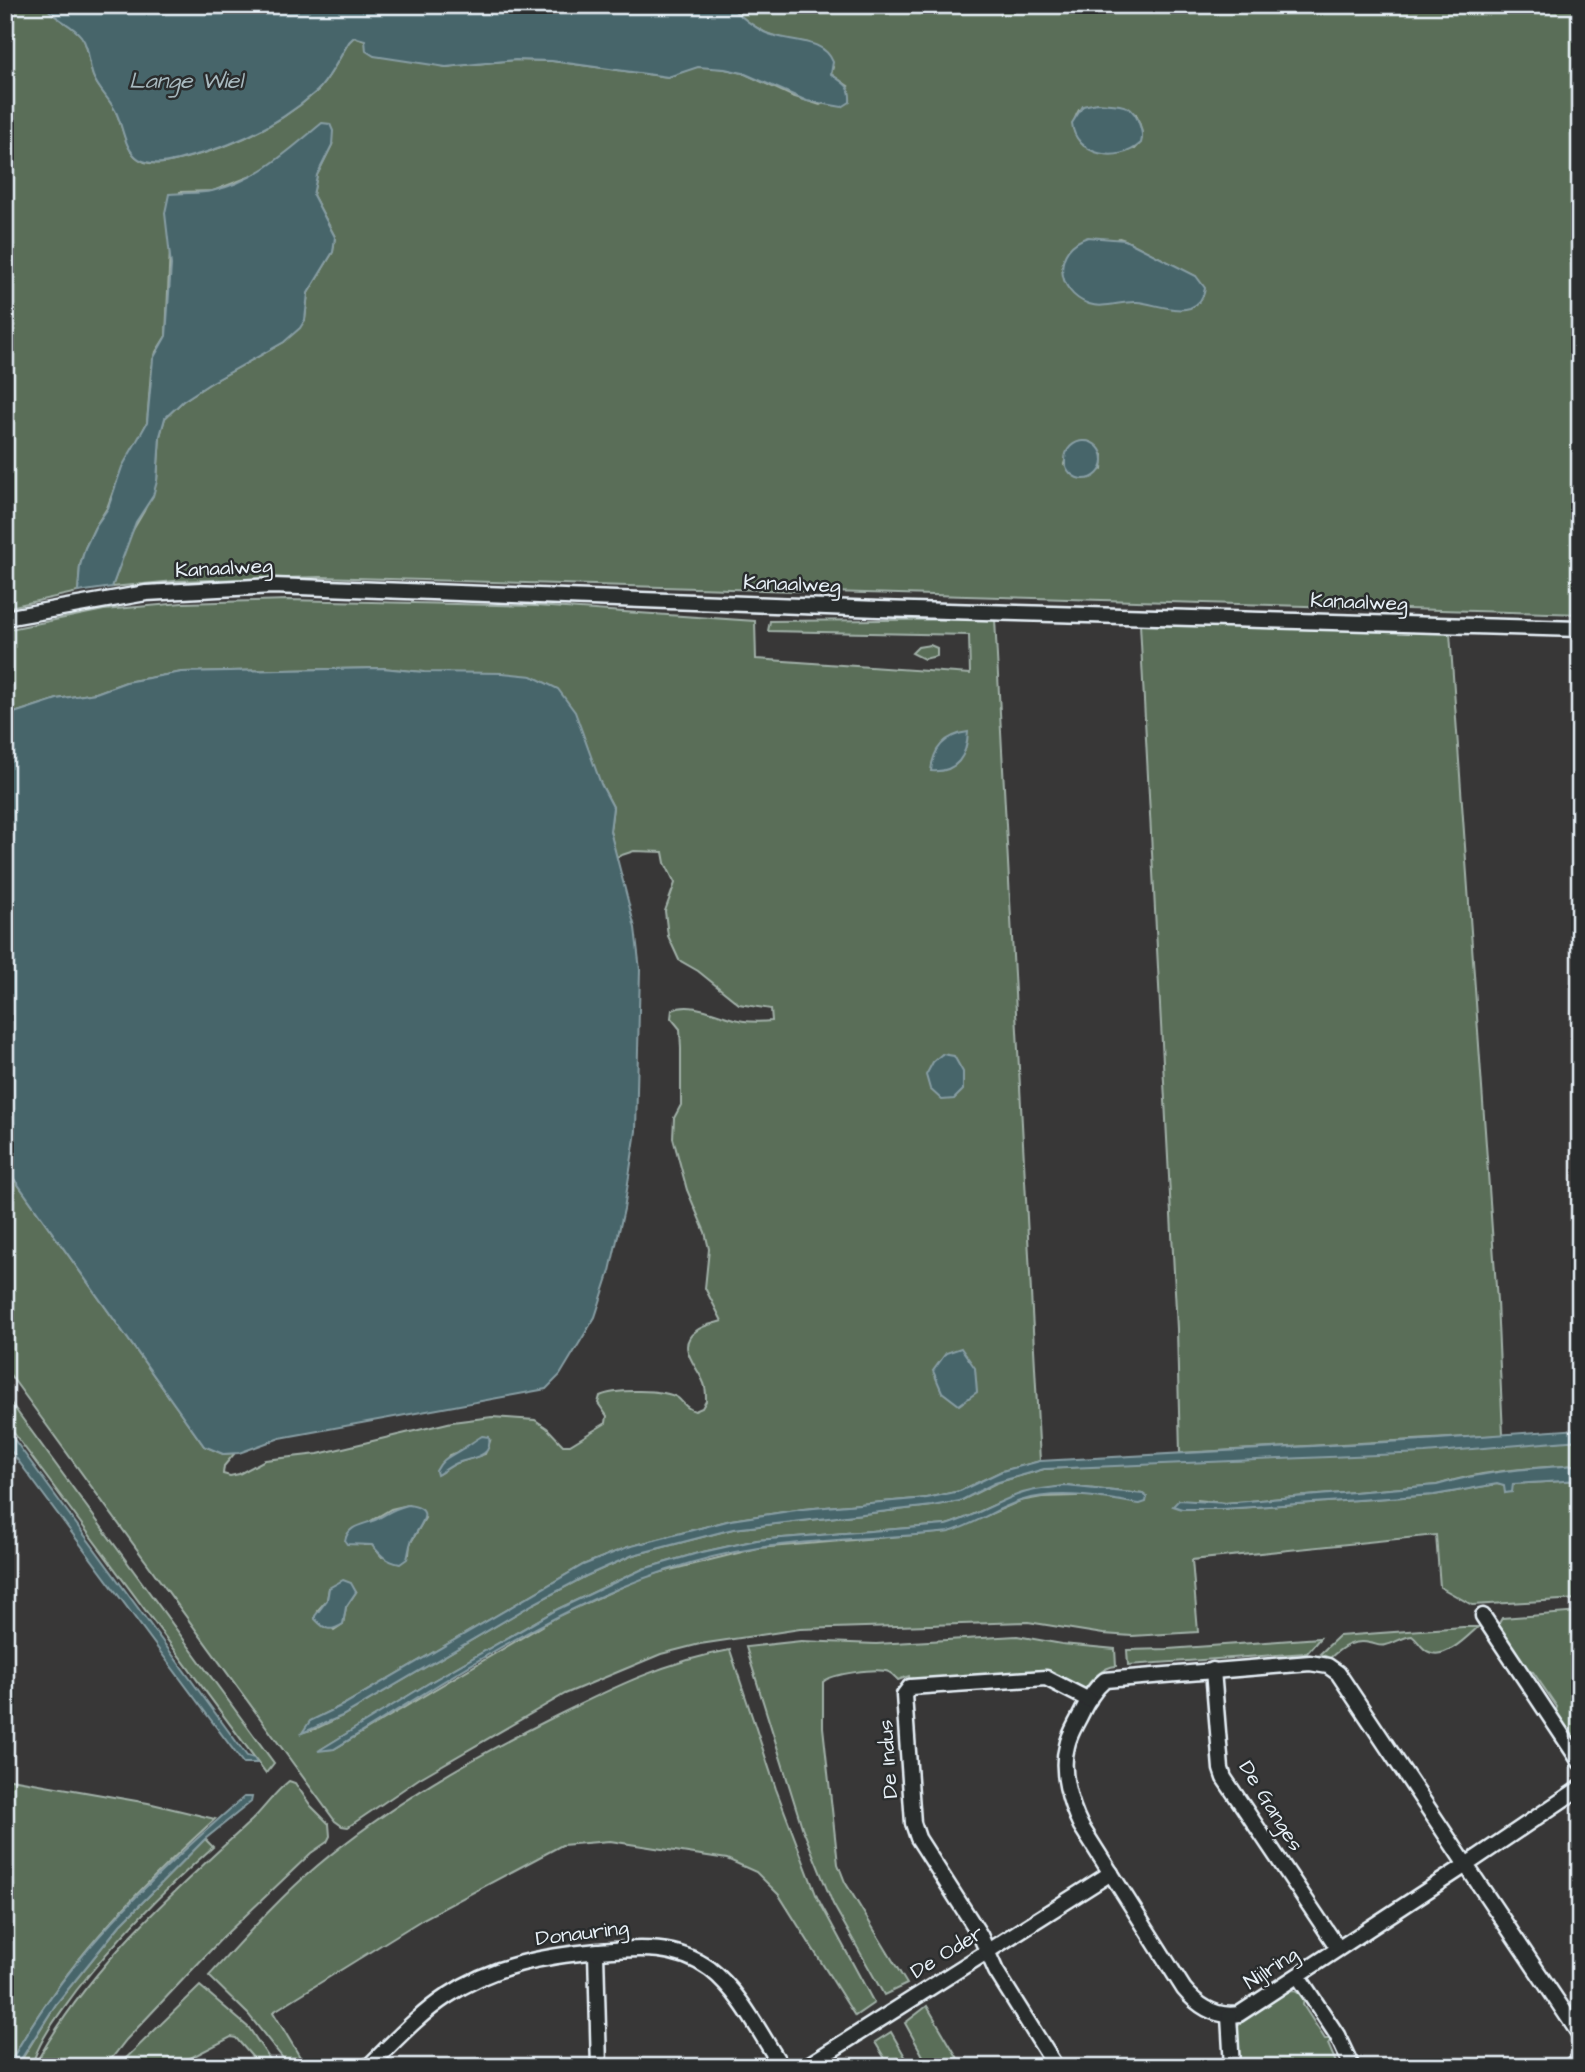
<svg xmlns="http://www.w3.org/2000/svg" width="1585" height="2072" font-family="'Architects Daughter',sans-serif">
  <style>
    .green { fill: #5a6e59; stroke: #a1b0a8; stroke-width: 2; fill-rule: evenodd }
    .water { fill: #47656a; stroke: #879da3; stroke-width: 2 }
    .lines { fill: none; stroke-linecap: round; stroke-linejoin: round }
    .minor-casing { stroke: #e8f1f8; stroke-width: 19 }
    .minor { stroke: #2a2d2e; stroke-width: 14 }
    .labels { text-anchor: middle; dominant-baseline: central; stroke-width: 5; stroke-linejoin: round; paint-order: stroke }
    .street-label { font-size: 21px; fill: #e8f1f8; stroke: #2a2d2e }
    .water-label { font-size: 23px; font-style: italic; fill: #a8b9bf; stroke: #2a2d2e }
  </style>
  <rect width="100%" height="100%" fill="#383737"/>
  <filter id="ink" filterUnits="userSpaceOnUse"><feTurbulence type="fractalNoise" baseFrequency=".0143" numOctaves="2"/><feDisplacementMap in="SourceGraphic" scale="14" xChannelSelector="R" yChannelSelector="G"/><feConvolveMatrix kernelMatrix="1 2 1 2 8 2 1 2 1" color-interpolation-filters="sRGB"/></filter>
  <g filter="url(#ink)">
    <g class="green">
      <path d="M5,5H45C55,20 76,25 84,40C89,52 89,64 93,76C98,89 110,99 116,112C123,126 124,144 135,156C148,169 170,162 186,158C235,146 279,125 317,91C330,78 339,58 349,42L354,37L423,62L446,67L515,60L552,61L668,77L698,66L725,69L743,73L792,96L820,105L848,86L831,74L833,67L809,43L781,39L766,33L749,23L728,5H1580V614L320,577L175,581L112,587L130,535L144,511L157,481L160,436L165,418L183,401L209,384L284,342L305,320L308,293L333,252L335,237L313,195L317,175L332,145L276,162L254,175L213,191L180,192L170,248L166,336L156,352L151,372L147,423L117,481L107,508L95,527L85,548L80,566L78,592L5,608ZM1079,110L1136,114C1141,128 1147,138 1135,149L1084,146C1072,134 1070,125 1079,110ZM1119,238L1125,240L1195,276C1180,284 1163,296 1146,301C1140,303 1131,301 1124,301C1092,305 1077,309 1063,274ZM1083,441L1090,442L1103,455L1102,469L1089,478L1064,464L1069,449Z"/>
      <path d="M288,600L536,606L755,621L756,659L970,674L969,635L768,631L770,621L995,619L1040,1461L1002,1471L960,1491L927,1498L803,1509L731,1520L628,1547L583,1565L343,1705L311,1721L303,1732L315,1729L342,1716L533,1604L586,1576L633,1555L733,1529L932,1506L960,1501L996,1483L1044,1469L1580,1440V1465C1531,1468 1484,1470 1437,1485L1225,1503L1197,1500L1222,1509L1434,1495L1497,1484L1505,1486V1492L1513,1484L1580,1480V1599L1472,1605L1440,1587L1436,1535L1192,1560L1198,1632L1132,1636L1103,1634L1028,1622L800,1629L700,1644L661,1654L565,1694L420,1778L348,1827L342,1826L335,1821L5,1368V1166L204,1446L223,1454L235,1453L224,1466L223,1474L230,1476L239,1474L265,1460L318,1454L452,1422L492,1417L535,1420L547,1428L563,1445H570L606,1423L607,1416L598,1403L600,1396C614,1389 665,1389 678,1398C684,1403 686,1409 695,1411L702,1408L706,1401C706,1393 706,1386 702,1379C695,1364 676,1345 696,1331C703,1325 713,1324 722,1321L705,1288L709,1249L705,1232L687,1190L673,1138L674,1118L681,1105V1049L680,1029L671,1018L672,1010C694,1000 721,1018 744,1021C752,1022 763,1022 772,1021L771,1009L739,1004L698,971L679,960L668,936L665,911L675,883L665,863L663,852L634,851L616,857L610,831L613,807L601,784L423,672L382,668L182,672L126,682L96,693L57,699L5,716V630L104,610L182,603ZM490,1441L485,1454L454,1464L437,1475L449,1455ZM1066,1486L1143,1494L1042,1497L1020,1501L949,1532L758,1548L646,1576L560,1615L334,1749L320,1750L429,1683L558,1609L643,1569L698,1553L757,1540L946,1525C964,1520 979,1511 997,1504C1020,1495 1041,1489 1066,1486ZM408,1505L425,1518L410,1544L409,1554L382,1557L372,1545H364L371,1521L391,1509ZM329,1588L356,1592L346,1607L343,1624L334,1630L317,1611L327,1600Z"/>
      <polygon points="1140,624 1450,633 1497,1301 1503,1435 1180,1453 1177,1329"/>
      <polygon points="930,645 937,648 937,656 924,659 912,653 918,647"/>
      <polygon points="5,1395 274,1763 266,1773 5,1421"/>
      <polygon points="1580,1612 1580,1752 1555,1714 1557,1707 1533,1672 1526,1671 1501,1633 1498,1625 1502,1618"/>
      <path d="M1463,1627H1478C1467,1637 1445,1660 1429,1652C1421,1649 1419,1641 1412,1636C1402,1637 1395,1643 1386,1645C1380,1647 1376,1644 1370,1643C1353,1639 1342,1647 1330,1658L1320,1654L1339,1636Z"/>
      <path d="M1017,1636L1062,1644L1115,1649L1116,1666C1103,1667 1090,1680 1084,1691L1052,1673L1029,1672L910,1684L909,1676L898,1680C895,1677 893,1674 889,1672C878,1667 831,1674 823,1682V1727L838,1864L845,1882L907,1984L884,1995L833,1904L802,1827L746,1647L801,1641L876,1644Z"/>
      <polygon points="1320,1638 1307,1653 1128,1665 1127,1650 1168,1649"/>
      <path d="M730,1650L776,1789L817,1897L874,2003L855,2016L779,1895L756,1872L727,1859L610,1841L562,1845L423,1919L273,2012L306,2067H290L248,2014L209,1976C243,1939 278,1899 317,1866C389,1805 472,1758 556,1716C612,1688 667,1661 730,1650Z"/>
      <path d="M5,1778L148,1803L215,1819C136,1891 57,1971 8,2067H5Z"/>
      <path d="M289,1781L295,1783L311,1806L329,1824L330,1836L327,1842L311,1853L224,1936L126,2040L105,2067H17L56,2004L120,1925L205,1839L213,1847C163,1891 117,1938 76,1991C61,2012 43,2034 34,2059H38C93,1963 172,1893 252,1820C265,1807 275,1792 289,1781Z"/>
      <polygon points="200,1986 249,2028 275,2067 261,2067 236,2038 231,2037 173,2067 117,2067"/>
      <polygon points="1295,1991 1304,1997 1303,2005 1325,2039 1331,2039 1328,2044 1338,2067 1238,2067 1236,2031 1238,2025 1285,1992"/>
      <polygon points="927,2006 963,2067 929,2067 905,2023"/>
      <polygon points="891,2032 911,2067 890,2067 875,2042"/>
    </g>
    <g class="water">
      <path d="M45,5H728C740,16 751,25 764,32C786,43 823,36 833,62L831,74C844,84 851,84 850,102L842,107L807,101L743,73L725,69L698,67L668,77L552,61L515,60L446,67L374,56L366,51L365,40L354,37L349,42C339,58 330,78 317,91C279,125 235,146 185,158C171,162 153,167 139,159C124,150 123,126 116,112C110,99 98,89 93,76C88,63 90,48 81,36C71,23 54,20 45,5Z"/>
      <path d="M1097,103C1119,105 1133,101 1140,126C1142,133 1143,136 1141,143C1119,164 1075,156 1072,123L1083,106Z"/>
      <path d="M322,123L330,124L333,131L332,145L317,175L313,195L335,237L333,252L308,293L305,320L300,328L284,342L209,384L183,401L165,418L160,436L157,481L153,496L136,522L112,587L78,592L80,566L85,548L95,527L108,508L122,467L147,423L153,359L166,336L171,265L165,213L169,194C184,192 198,194 212,191C257,181 288,151 322,123Z"/>
      <path d="M1088,237L1125,240L1196,276L1205,288C1204,297 1199,304 1190,308C1175,313 1152,303 1137,302C1121,301 1104,309 1089,304C1055,292 1052,248 1088,237Z"/>
      <circle cx="1084" cy="460" r="19"/>
      <polygon points="382,668 423,672 502,673 532,676 558,689 575,712 601,784 613,807 610,831 635,928 640,970 636,1131 624,1209 610,1271 595,1317 560,1375 546,1389 280,1438 239,1453 223,1454 204,1446 5,1166 5,716 57,699 96,693 126,682 182,672"/>
      <path d="M968,732C967,756 957,773 931,771C933,748 945,735 968,732Z"/>
      <polygon points="942,1054 954,1056 963,1072 963,1090 954,1099 942,1100 930,1089 926,1075 933,1062"/>
      <polygon points="961,1348 975,1368 977,1392 959,1405 942,1392 933,1371 946,1353"/>
      <polygon points="5,1427 238,1744 247,1756 254,1758 257,1763 243,1763 5,1443"/>
      <polygon points="1580,1429 1580,1440 1425,1453 1044,1469 995,1483 960,1501 932,1506 733,1529 633,1555 586,1576 533,1604 342,1716 302,1733 310,1721 343,1705 583,1565 628,1547 731,1520 803,1509 927,1498 960,1491 1002,1471 1040,1461 1424,1440"/>
      <path d="M482,1436L489,1437C493,1458 472,1457 457,1463C450,1466 444,1471 437,1475L436,1471C442,1458 451,1456 462,1449C469,1445 475,1440 482,1436Z"/>
      <path d="M1580,1465V1480L1513,1484L1512,1492L1505,1493L1504,1486L1497,1484L1434,1495L1222,1509H1182L1173,1506L1179,1500L1225,1503L1437,1485C1484,1471 1531,1468 1580,1465Z"/>
      <path d="M1066,1486L1143,1494L1147,1497L1146,1502L1140,1504C1101,1498 1059,1489 1020,1501C995,1509 974,1525 949,1532C886,1539 821,1538 758,1548C603,1571 466,1669 334,1749L318,1751L429,1683L558,1609L643,1569L698,1553L757,1540L946,1525C971,1518 993,1504 1017,1495C1033,1489 1049,1488 1066,1486Z"/>
      <path d="M408,1505C439,1509 418,1526 411,1542C409,1547 409,1553 407,1559L400,1564C386,1561 381,1556 372,1545L347,1544L345,1541C348,1524 365,1525 377,1519C390,1512 392,1509 408,1505Z"/>
      <path d="M343,1580L351,1583L356,1592L346,1607L343,1624C330,1632 325,1630 315,1619V1616L327,1600L329,1588Z"/>
      <path d="M244,1797H252L251,1802L205,1839L120,1925L56,2004L16,2067H8C61,1962 156,1873 244,1797Z"/>
    </g>
    <g class="lines">
      <g class="minor-casing">
        <g id="minor">
          <polyline points="5,618 146,593 273,586 879,609 1580,629"/>
          <polyline points="1483,1616 1580,1762"/>
          <path d="M1310,1663L1328,1666L1338,1673L1466,1865L1239,2014C1216,2018 1198,2006 1184,1989L1081,1826C1070,1804 1060,1771 1067,1746C1069,1735 1075,1726 1080,1716C1087,1702 1093,1690 1105,1680Z"/>
          <polyline points="1213,1670 1221,1769 1224,1778 1338,1948"/>
          <polyline points="1580,1788 1466,1865 1580,2035"/>
          <polyline points="596,1952 599,2067"/>
          <polyline points="1298,1976 1337,2035 1352,2067"/>
          <polyline points="1229,2016 1232,2067"/>
          <path d="M368,2067C393,2043 418,2015 447,1996C493,1965 544,1956 598,1951C637,1948 676,1944 710,1969C741,1993 760,2034 782,2067"/>
          <polyline points="805,2067 1111,1873"/>
          <polyline points="1056,2067 996,1971 980,1935 918,1838 913,1823 904,1695 910,1687 1046,1678 1089,1700"/>
          <polyline points="1571,2067 1580,2058"/>
        </g>
      </g>
      <use href="#minor" class="minor"/>
    </g>
  </g>
  <g class="labels">
    <g class="street-label">
      <text transform="translate(224 568) rotate(-3)">Kanaalweg</text>
      <text transform="translate(792 584) rotate(2)">Kanaalweg</text>
      <text transform="translate(1359 602) rotate(2)">Kanaalweg</text>
      <text transform="translate(888 1759) rotate(-94)">De Indus</text>
      <text transform="translate(1271 1806) rotate(58)">De Ganges</text>
      <text transform="translate(582 1933) rotate(-7)">Donauring</text>
      <text transform="translate(947 1952) rotate(-32)">De Oder</text>
      <text transform="translate(1271 1968) rotate(-33)">Nijlring</text>
    </g>
    <g class="water-label">
      <text x="186" y="81">Lange Wiel</text>
    </g>
  </g>
  <rect width="1585" height="2072" fill="none" stroke="#2a2d2e" stroke-width="28"/>
  <rect x="14" y="14" width="1557" height="2044" fill="none" stroke="#e8f1f8" stroke-width="2.5" filter="url(#ink)"/>
</svg>
